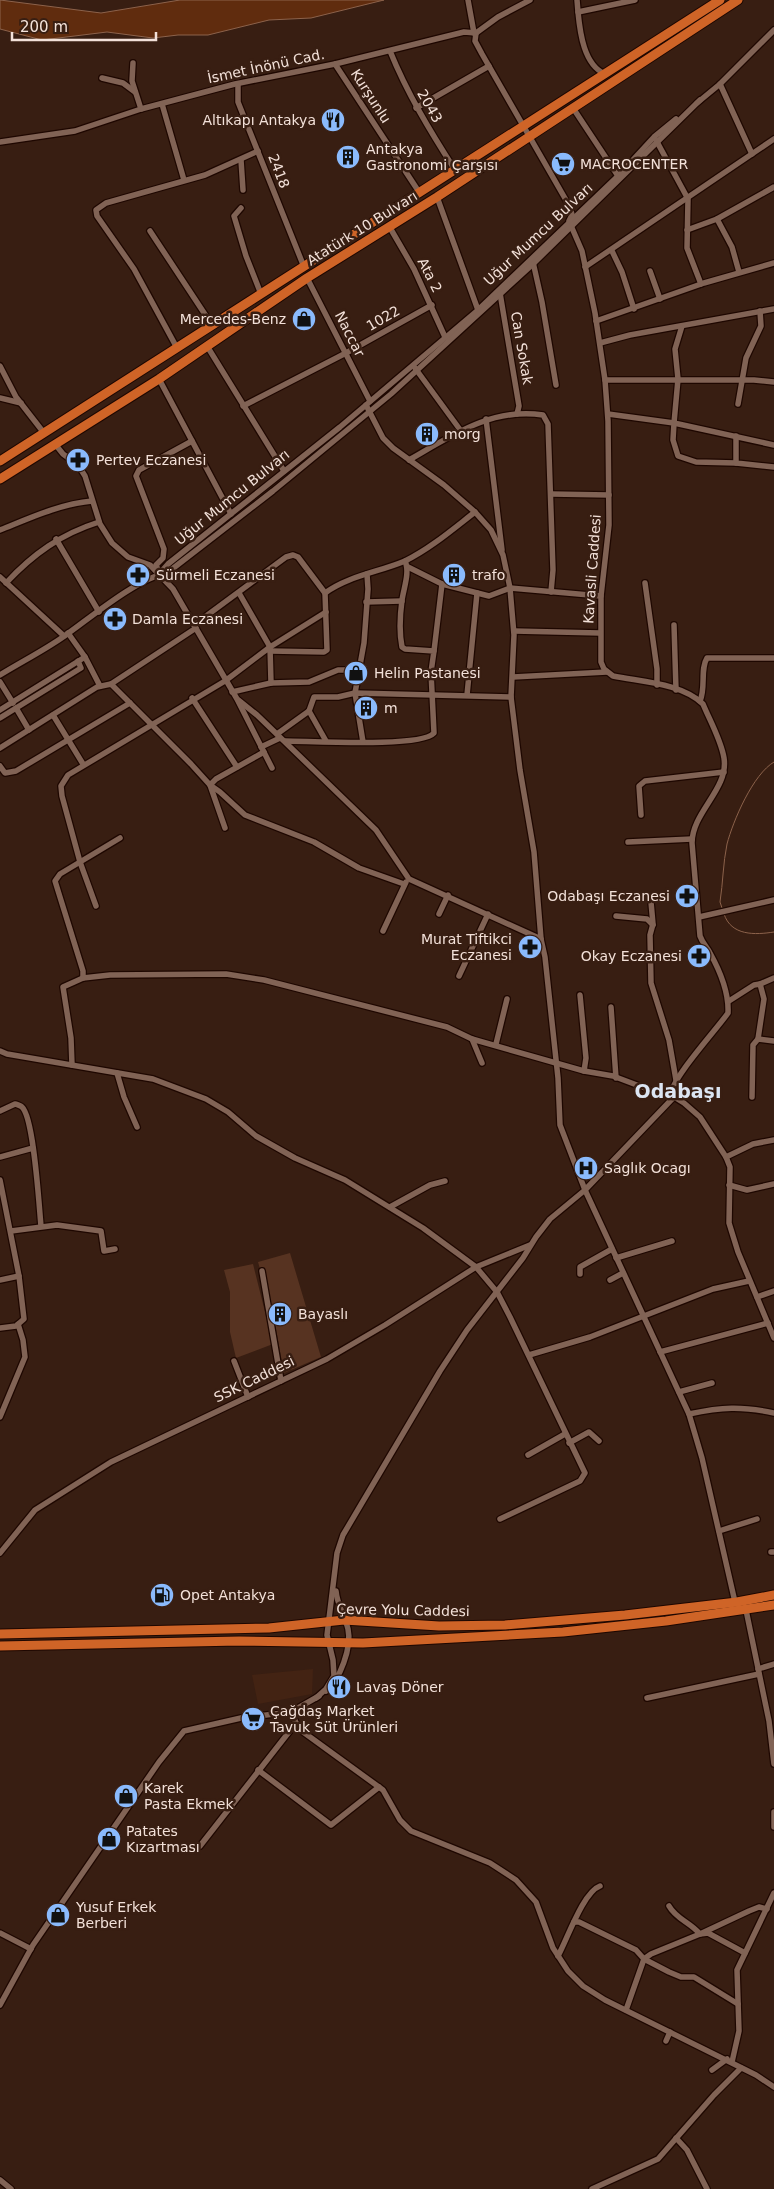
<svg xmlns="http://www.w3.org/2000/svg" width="774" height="2189" font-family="'DejaVu Sans',sans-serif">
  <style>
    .built { fill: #432313 }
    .green { fill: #573321 }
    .water { fill: #602c0e; stroke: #8c624b }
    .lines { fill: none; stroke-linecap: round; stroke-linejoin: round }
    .stream { stroke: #8c624b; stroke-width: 1 }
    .minor-casing { stroke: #1e0700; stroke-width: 8 }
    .highway-casing { stroke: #1e0700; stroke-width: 11 }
    .minor { stroke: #816355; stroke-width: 5.5 }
    .highway { stroke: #cf6427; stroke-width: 9 }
    .labels { text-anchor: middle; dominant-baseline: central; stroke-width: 5; stroke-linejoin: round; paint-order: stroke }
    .street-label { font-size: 14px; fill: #f3e1d9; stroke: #381e12 }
    .poi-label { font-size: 14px; fill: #f3e1d9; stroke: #381e12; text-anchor: start }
    .district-label { font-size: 19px; font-weight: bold; fill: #dce5f2; stroke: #381e12 }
  </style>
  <rect width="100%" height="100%" fill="#381e12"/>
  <polygon class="built" points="313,1669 312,1694 258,1704 252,1675"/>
  <g class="green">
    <polygon points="290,1253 321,1357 284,1373 275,1324 290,1320 288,1307 272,1311 258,1262"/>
    <polygon points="253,1264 273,1344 236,1358 230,1332 230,1292 224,1270"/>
  </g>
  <polygon class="water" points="0,0 101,13 180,0 384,0 311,18 269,20 208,35 178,35 153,38 107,32 42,40 0,29"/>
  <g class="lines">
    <g class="stream">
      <path d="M722,908L720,902C723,883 723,863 727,844C733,821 753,774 774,762"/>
      <path d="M724,914C731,936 755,935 774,932"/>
    </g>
    <g class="minor-casing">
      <g id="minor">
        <polyline points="468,0 474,33"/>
        <polyline points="577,0 578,12"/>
        <path d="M476,33L475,41L482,54L570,207L572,215L569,221L582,251L595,313L605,380L608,421L609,525L601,596V662L604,669L613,676C642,682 681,683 703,704C710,721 721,740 724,758C729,789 692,812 692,843L700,936C703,944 707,947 710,953C720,971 729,993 728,1013C717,1029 670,1080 671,1095L684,1103L700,1117L726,1157L730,1167L729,1223L738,1252L774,1338"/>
        <polyline points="476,33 498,17 530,0"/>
        <path d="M390,51C407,93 430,131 455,170"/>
        <polyline points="133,63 132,81 141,109"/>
        <polyline points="335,64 419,192"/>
        <path d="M605,74C584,65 580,33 578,12L635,0"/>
        <polyline points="102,78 123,83 135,92"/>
        <polyline points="238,84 238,102 304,267"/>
        <polyline points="720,84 752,154"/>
        <polyline points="697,103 720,84 774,30"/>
        <polyline points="162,104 184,180"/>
        <polyline points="416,108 489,66"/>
        <polyline points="573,108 618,176"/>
        <polyline points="656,140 688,199 687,248 701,284"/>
        <polyline points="0,142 75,131 141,109 235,84 335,64 464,32 476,33"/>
        <polyline points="241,160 243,190"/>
        <polyline points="437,197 478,310"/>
        <polyline points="241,208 234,216 246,256 261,294"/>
        <polyline points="717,219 732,247 739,272"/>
        <polyline points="389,226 414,269 445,337"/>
        <polyline points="687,230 717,219 774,187"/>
        <polyline points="150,231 212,325"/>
        <polyline points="612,251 622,272 634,309"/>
        <polyline points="533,262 542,302 556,385"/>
        <polyline points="585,267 774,139"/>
        <polyline points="650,271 660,299"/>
        <polyline points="307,278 370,401"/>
        <polyline points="500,293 519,406 517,414"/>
        <polyline points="596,321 704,283 774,263"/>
        <polyline points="682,326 675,349 678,379 674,423 774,445"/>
        <polyline points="600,343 630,335 774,309"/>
        <polyline points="207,346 284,471"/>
        <polyline points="177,348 134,269 97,216 96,210 106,203 205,175 258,151"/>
        <polyline points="0,366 16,397 44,433"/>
        <polyline points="415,368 461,431"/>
        <polyline points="159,379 231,514"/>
        <polyline points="605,380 754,380 774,382"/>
        <polyline points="0,398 21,403"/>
        <polyline points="738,404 746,358 761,326 760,311"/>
        <polyline points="366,405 383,438 393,448 444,485 475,512 491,530 503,555 510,588 514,635 511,697 520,770 534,852 541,939 545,957 558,1078 560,1125 585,1190 689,1414 702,1458 735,1602"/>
        <polyline points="243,406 346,353 432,305"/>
        <polyline points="608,414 674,423 673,440 678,456 696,462 736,463"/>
        <polyline points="486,419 502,550"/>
        <polyline points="736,436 736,463 774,467"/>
        <polyline points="55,444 63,454 78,465 85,476 100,524 112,543 128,557 150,565 173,589 237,699 257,715 376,830 409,879 541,939"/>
        <path d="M409,460C451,436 492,407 543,415L548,424L553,570L551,592"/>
        <polyline points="551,494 609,495"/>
        <path d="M0,530C30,518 60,504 92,501"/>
        <polyline points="56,539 99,612"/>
        <polyline points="408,567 442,584 434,651"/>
        <polyline points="159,572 156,565 163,558 164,549 136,476 139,470 192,441"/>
        <polyline points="159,574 168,564 340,427 478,310 618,176 654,137 676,119"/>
        <polyline points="0,577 64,636"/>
        <path d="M6,583C33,554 61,534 99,522"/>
        <polyline points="645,583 657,669 657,685"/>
        <polyline points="442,584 489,596 510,588 601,596"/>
        <polyline points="239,593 270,647 271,683"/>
        <polyline points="366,602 402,601"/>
        <path d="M194,625L286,557L293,555L298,557L325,593C348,576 379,572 405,561C431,548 453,529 475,512"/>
        <polyline points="674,625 676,690"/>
        <polyline points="514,631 600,633"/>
        <polyline points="68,633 85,657 100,686"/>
        <polyline points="270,651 324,652 327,650 325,593"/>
        <path d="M0,675C21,662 43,651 63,637C89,619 137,578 167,573L273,491L391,394L533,264L700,100"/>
        <polyline points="513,677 607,672"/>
        <polyline points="0,682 13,703"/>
        <polyline points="111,684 196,628"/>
        <polyline points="232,692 271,683 309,682 338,670 359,670"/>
        <polyline points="467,695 477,593"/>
        <polyline points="192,698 237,767"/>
        <polyline points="238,701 272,768"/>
        <path d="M700,701C706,688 700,669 707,658H774"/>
        <polyline points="16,708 29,730"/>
        <polyline points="0,710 85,657"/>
        <polyline points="309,711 326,741"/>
        <polyline points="53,715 83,764"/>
        <polyline points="0,718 81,668 78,661"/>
        <polyline points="277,734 309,711 314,697 338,697 355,693 511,697"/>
        <path d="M285,741C310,741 421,748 434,733L431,672L434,651L405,649L402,647C399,632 400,615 402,600C404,587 410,572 405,561"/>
        <polyline points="363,742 355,693 364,643 368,589 367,574"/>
        <polyline points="261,747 280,738"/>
        <polyline points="0,748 97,687 111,684 191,764 210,785 220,792 245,815 314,842 359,868 404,884"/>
        <polyline points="0,766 5,773 16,771 130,703"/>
        <polyline points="641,815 639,786 645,781 724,772"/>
        <polyline points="225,828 210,785 216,779 264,752"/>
        <polyline points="628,842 692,839"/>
        <polyline points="651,902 653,924 650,935 651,983 669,1040 676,1080"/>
        <polyline points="96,906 80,862 62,796 61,786 68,775 225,681 270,647 326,612"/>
        <polyline points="439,914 448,895"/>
        <polyline points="616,916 647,919 653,925"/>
        <polyline points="699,917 774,900"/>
        <polyline points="383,931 406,882"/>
        <polyline points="459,976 488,914"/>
        <polyline points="83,978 83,971 55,881 60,874 120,838"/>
        <polyline points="760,984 774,978"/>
        <polyline points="580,995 586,1058 584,1071"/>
        <polyline points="729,1001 754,985 760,984 764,999 758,1039"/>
        <polyline points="611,1007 616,1078"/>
        <polyline points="472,1039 482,1063"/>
        <polyline points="496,1044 507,999"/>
        <polyline points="0,1051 7,1054 153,1079 206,1099 228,1112 256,1136 295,1158 345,1180 423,1228 476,1267 497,1292 510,1317 585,1473 580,1481 500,1519"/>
        <polyline points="72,1065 71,1038 63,987 83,978 110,975 226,974 264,980 447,1027 472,1039 584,1071 613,1076 650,1090 670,1091"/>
        <polyline points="117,1073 124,1097 137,1127"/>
        <polyline points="752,1097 753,1045 758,1039 774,1041"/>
        <path d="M0,1111L15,1104C16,1104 21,1106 22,1107C34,1118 39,1206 41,1226"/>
        <polyline points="0,1157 33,1148"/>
        <polyline points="726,1157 753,1144 774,1140"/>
        <polyline points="0,1180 19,1276 24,1319 16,1326 0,1328"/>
        <polyline points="729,1185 747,1190 774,1184"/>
        <polyline points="390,1207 430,1185 445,1181"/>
        <polyline points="11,1231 57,1225 101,1231 104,1251 115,1249"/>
        <polyline points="616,1258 672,1241"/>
        <polyline points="262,1271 281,1381"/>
        <polyline points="580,1274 580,1267 612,1249"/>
        <polyline points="0,1280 19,1276"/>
        <polyline points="610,1280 623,1273"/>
        <polyline points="757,1297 774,1291"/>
        <polyline points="660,1352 768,1323"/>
        <polyline points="529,1355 590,1337 713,1289 749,1281"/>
        <polyline points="234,1361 248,1397"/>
        <polyline points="679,1392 712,1383"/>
        <path d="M689,1414C722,1407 741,1406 774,1413"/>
        <polyline points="0,1417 25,1357 23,1340 18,1324"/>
        <polyline points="569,1443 589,1432 599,1441"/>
        <polyline points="528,1455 565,1434"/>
        <polyline points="719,1531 757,1519"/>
        <polyline points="771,1552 774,1552"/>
        <polyline points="0,1553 35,1510 111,1462 327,1359 385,1325 476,1267 530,1245"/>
        <polyline points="746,1610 769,1721 774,1764"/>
        <polyline points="758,1669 774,1664"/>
        <path d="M326,1691C340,1680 352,1647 348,1629C345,1616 337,1605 336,1591"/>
        <polyline points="316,1698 326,1689 334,1676 333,1660 327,1635 337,1553 343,1535 440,1371 467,1330 523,1258 536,1237 550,1219 585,1190 673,1098"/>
        <polyline points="647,1698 759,1674"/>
        <polyline points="291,1712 299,1729 383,1790 400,1820 411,1831 490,1863 516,1880 536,1902 553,1948 568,1971 583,1986 605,2000 756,2075 774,2087"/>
        <polyline points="258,1770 331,1825 379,1787"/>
        <polyline points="774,1812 774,1827"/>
        <polyline points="200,1846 296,1723"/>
        <path d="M669,1906C676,1919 690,1922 700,1934L749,1911L759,1907L767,1909"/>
        <polyline points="574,1922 579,1922 636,1950 644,1959 669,1972 681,1977 694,1977 738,2004"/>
        <polyline points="0,1933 31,1949"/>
        <path d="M558,1956C567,1940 583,1892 600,1886"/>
        <polyline points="0,2005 33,1945 159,1762 184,1731 241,1718 291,1712 319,1696"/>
        <polyline points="626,2010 644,1959 651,1954 700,1934 708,1933 745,1953"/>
        <polyline points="666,2041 670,2032"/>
        <polyline points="732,2062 739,2031 737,1970 774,1893"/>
        <polyline points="712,2070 727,2059"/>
        <polyline points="676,2138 687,2150 707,2189"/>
        <polyline points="0,2180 11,2189"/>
        <polyline points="592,2189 658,2159 714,2095 741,2068"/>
      </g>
    </g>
    <g class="highway-casing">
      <g id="highway">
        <polyline points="0,461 720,0"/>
        <polyline points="0,479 159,379 307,278 437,197 738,0"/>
        <polyline points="0,1634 269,1628 344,1620 439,1626 505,1625 625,1615 737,1602 774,1595"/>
        <polyline points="0,1646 239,1641 363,1643 563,1632 666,1621 774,1605"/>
      </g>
    </g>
    <use href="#minor" class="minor"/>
    <use href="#highway" class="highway"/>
  </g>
  <defs>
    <g id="restaurant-disc" transform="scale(1.25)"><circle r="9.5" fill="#8abafc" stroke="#381e12"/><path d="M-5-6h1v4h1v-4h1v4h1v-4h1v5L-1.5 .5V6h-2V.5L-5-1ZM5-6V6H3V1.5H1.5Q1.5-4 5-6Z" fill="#111"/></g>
    <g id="building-disc" transform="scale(1.25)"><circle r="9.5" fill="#8abafc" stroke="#381e12"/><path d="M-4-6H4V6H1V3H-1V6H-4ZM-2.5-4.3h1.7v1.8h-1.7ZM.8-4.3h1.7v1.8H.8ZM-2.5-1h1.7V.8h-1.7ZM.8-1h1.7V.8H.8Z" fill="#111"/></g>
    <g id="supermarket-disc" transform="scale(1.25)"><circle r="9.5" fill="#8abafc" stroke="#381e12"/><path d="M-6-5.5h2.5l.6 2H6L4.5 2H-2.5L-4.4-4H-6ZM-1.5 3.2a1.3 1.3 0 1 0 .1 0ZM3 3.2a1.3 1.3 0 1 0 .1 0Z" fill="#111"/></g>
    <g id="shop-disc" transform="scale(1.25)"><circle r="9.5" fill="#8abafc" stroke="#381e12"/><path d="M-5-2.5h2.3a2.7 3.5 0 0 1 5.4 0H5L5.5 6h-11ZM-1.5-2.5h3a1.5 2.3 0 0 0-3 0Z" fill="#111"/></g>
    <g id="pharmacy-disc" transform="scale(1.25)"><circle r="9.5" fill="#8abafc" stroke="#381e12"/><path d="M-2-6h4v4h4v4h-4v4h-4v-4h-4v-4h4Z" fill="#111"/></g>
    <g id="hospital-disc" transform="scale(1.25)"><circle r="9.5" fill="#8abafc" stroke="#381e12"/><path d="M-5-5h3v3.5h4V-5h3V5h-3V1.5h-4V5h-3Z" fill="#111"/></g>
    <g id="fuel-disc" transform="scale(1.25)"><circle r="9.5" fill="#8abafc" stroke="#381e12"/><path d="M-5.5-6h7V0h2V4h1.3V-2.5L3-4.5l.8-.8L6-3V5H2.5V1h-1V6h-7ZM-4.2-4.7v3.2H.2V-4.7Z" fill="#111"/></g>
  </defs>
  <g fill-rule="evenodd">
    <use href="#restaurant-disc" x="333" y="120"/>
    <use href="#building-disc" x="348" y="157"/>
    <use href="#supermarket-disc" x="563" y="164"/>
    <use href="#shop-disc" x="304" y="319"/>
    <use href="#building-disc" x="427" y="434"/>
    <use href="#pharmacy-disc" x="78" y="460"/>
    <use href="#pharmacy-disc" x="138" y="575"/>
    <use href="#building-disc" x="454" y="575"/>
    <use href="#pharmacy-disc" x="115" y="619"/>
    <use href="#shop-disc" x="356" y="673"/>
    <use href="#building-disc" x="366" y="708"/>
    <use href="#pharmacy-disc" x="687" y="896"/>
    <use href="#pharmacy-disc" x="530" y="947"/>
    <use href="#pharmacy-disc" x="699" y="956"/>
    <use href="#hospital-disc" x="586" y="1168"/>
    <use href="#building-disc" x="280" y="1314"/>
    <use href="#fuel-disc" x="162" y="1595"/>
    <use href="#restaurant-disc" x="339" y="1687"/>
    <use href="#supermarket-disc" x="253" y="1719"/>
    <use href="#shop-disc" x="126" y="1796"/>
    <use href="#shop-disc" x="109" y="1839"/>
    <use href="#shop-disc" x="58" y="1915"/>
  </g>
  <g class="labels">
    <g class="street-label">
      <text transform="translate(266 66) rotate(-12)">İsmet İnönü Cad.</text>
      <text transform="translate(371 96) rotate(57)">Kurşunlu</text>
      <text transform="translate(430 106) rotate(60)">2043</text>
      <text transform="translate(279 171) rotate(69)">2418</text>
      <text transform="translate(362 228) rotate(-32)">Atatürk 10 Bulvarı</text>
      <text transform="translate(538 234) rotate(-43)">Uğur Mumcu Bulvarı</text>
      <text transform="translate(430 275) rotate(63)">Ata 2</text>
      <text transform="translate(383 318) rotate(-30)">1022</text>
      <text transform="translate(350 334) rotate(63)">Naccar</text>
      <text transform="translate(522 348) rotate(80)">Can Sokak</text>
      <text transform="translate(232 497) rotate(-39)">Uğur Mumcu Bulvarı</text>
      <text transform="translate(592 569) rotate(-86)">Kavasli Caddesi</text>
      <text transform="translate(254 1379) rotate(-26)">SSK Caddesi</text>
      <text transform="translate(403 1610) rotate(1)">Çevre Yolu Caddesi</text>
    </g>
    <g class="poi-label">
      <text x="316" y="120" text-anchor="end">Altıkapı Antakya</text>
      <text x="366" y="149">Antakya<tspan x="366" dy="16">Gastronomi Çarşısı</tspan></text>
      <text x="580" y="164">MACROCENTER</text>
      <text x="286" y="319" text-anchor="end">Mercedes-Benz</text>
      <text x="444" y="434">morg</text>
      <text x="96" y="460">Pertev Eczanesi</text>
      <text x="156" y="575">Sürmeli Eczanesi</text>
      <text x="472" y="575">trafo</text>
      <text x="132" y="619">Damla Eczanesi</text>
      <text x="374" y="673">Helin Pastanesi</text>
      <text x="384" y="708">m</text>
      <text x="670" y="896" text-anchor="end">Odabaşı Eczanesi</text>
      <text x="512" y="939" text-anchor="end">Murat Tiftikci<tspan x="512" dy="16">Eczanesi</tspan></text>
      <text x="682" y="956" text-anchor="end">Okay Eczanesi</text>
      <text x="604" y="1168">Saglık Ocagı</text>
      <text x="298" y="1314">Bayaslı</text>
      <text x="180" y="1595">Opet Antakya</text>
      <text x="356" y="1687">Lavaş Döner</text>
      <text x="270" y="1711">Çağdaş Market<tspan x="270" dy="16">Tavuk Süt Ürünleri</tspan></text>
      <text x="144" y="1788">Karek<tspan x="144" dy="16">Pasta Ekmek</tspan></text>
      <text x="126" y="1831">Patates<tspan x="126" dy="16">Kızartması</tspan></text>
      <text x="76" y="1907">Yusuf Erkek<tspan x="76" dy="16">Berberi</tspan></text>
    </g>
    <g class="district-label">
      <text x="678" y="1091">Odabaşı</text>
    </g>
  </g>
  <path d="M12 32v8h144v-8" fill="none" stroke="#f3e1d9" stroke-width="2.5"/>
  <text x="20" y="32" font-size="15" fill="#f3e1d9" stroke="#381e12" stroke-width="4" paint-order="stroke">200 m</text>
</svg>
